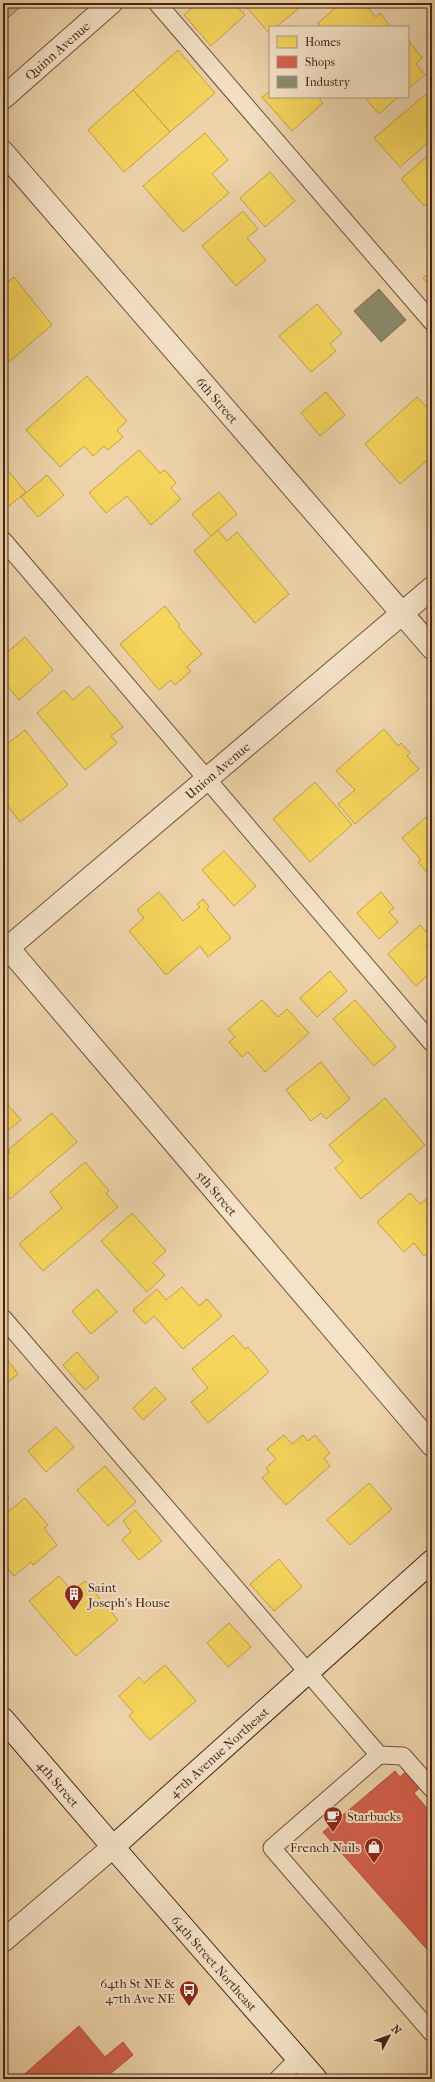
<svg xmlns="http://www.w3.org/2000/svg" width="435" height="2082" font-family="'IM FELL French Canon',serif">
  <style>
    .green { fill: #d2b692; stroke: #8c6e54 }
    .homes { fill: #f6d55c; stroke: #c1a047 }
    .shops { fill: #d6604d; stroke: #ab4e3c }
    .industry { fill: #8c8c6e; stroke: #776d53 }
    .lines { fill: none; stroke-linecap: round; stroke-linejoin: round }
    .lane-casing { stroke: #70513a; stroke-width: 19 }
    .street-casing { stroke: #70513a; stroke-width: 24 }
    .secondary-casing { stroke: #462515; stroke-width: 24 }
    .lane { stroke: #f5e3c8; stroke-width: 17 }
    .street { stroke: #f5e3c8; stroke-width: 22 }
    .secondary { stroke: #f5e3c8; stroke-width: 22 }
    .labels { text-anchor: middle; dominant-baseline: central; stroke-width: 4; stroke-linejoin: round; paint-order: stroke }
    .street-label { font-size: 13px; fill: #462515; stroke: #f5e3c8 }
    .poi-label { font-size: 13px; fill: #462515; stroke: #f5e3c8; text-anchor: start }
  </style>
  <rect width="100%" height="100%" fill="#efd4ab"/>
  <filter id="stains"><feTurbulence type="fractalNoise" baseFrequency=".005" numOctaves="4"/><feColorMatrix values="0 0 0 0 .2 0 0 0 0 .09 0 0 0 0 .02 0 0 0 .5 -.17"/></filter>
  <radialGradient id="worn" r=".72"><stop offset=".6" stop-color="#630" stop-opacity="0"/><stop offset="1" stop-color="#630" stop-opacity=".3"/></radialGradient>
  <polygon class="green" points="3,3 25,3 3,22"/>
  <g class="homes">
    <polygon points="197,3 234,3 245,15 211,46 184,15"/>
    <polygon points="243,3 305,3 276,27 270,27 269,33"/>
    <polygon points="341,3 364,3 376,17 380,13 391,27 321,27 318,23"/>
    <polygon points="409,41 422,58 416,64 425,75 408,89"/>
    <polygon points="178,50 215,93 170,132 133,90"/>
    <polygon points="133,90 170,132 124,172 88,130"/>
    <polygon points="270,91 270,97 318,97 323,103 292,131 262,97"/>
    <polygon points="426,94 432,100 432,139 400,167 374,138"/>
    <polygon points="364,97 398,97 379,114"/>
    <polygon points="205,133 228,160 212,174 229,193 183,232 143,186"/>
    <polygon points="432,152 432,199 424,206 401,179"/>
    <polygon points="270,172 295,201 265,227 240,198"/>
    <polygon points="243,211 258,229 247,238 266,260 236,286 202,246"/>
    <polygon points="432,270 432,289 423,278"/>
    <polygon points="14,277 52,325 3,367 3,286"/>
    <polygon points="317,304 342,333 330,344 336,351 311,372 279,336"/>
    <polygon points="87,376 127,421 117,430 123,437 108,450 104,446 93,456 84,446 60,467 26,430"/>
    <polygon points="326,392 345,415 320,436 301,413"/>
    <polygon points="417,397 432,413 432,436 426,442 432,449 432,456 400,484 365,444"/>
    <polygon points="139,450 160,473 165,470 176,483 171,488 181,499 151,525 127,496 106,513 89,493"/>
    <polygon points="3,465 26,492 3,511"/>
    <polygon points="47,475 64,495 38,517 21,497"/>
    <polygon points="219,492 237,514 211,536 192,514"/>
    <polygon points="218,530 227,541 237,532 289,594 255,623 194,551"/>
    <polygon points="165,606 180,625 178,626 202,654 187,667 191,671 175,685 171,680 159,690 120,644"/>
    <polygon points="25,637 53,670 19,700 3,681 3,656"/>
    <polygon points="89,686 123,727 111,736 117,743 85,770 37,713 64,690 73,700"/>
    <polygon points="384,729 398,746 401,743 410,753 407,756 419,769 355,824 338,804 355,790 336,771"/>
    <polygon points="25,730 68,785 20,822 3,800 3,747"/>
    <polygon points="315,782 352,825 310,862 273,819"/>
    <polygon points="432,812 432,878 418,862 421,860 402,838"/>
    <polygon points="224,851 256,886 234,906 202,870"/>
    <polygon points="159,892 183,921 200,907 197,904 203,899 209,907 207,909 231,938 208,957 200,946 166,975 129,931 144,918 137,910"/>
    <polygon points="381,892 394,908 389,912 398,922 379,939 357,913"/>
    <polygon points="420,925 432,938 426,946 432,953 432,971 416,986 388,954"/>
    <polygon points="330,971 347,991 317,1017 300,998"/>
    <polygon points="262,1000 278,1017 287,1009 309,1033 265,1072 248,1052 242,1057 229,1042 235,1037 228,1029"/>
    <polygon points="355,1000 396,1047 374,1066 333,1019"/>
    <polygon points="432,1007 432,1018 426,1012"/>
    <polygon points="321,1062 350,1099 326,1119 321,1113 311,1121 286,1090"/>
    <polygon points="432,1093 432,1102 427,1096"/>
    <polygon points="385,1098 425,1145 361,1199 335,1168 343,1161 329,1145"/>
    <polygon points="3,1099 21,1120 3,1134"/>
    <polygon points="52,1113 77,1142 10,1199 3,1190 3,1158 10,1152 8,1150"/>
    <polygon points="85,1162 109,1191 106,1193 118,1207 43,1271 19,1244 62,1208 50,1192"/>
    <polygon points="410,1193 420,1204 429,1197 432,1201 432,1213 429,1215 432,1218 432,1249 424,1256 414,1243 404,1252 377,1222"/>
    <polygon points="132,1213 166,1251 153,1263 165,1275 147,1292 101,1241"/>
    <polygon points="182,1287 199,1306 207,1299 222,1316 183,1349 154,1316 145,1324 133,1310 157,1289 166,1300"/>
    <polygon points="97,1289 117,1312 91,1334 72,1311"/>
    <polygon points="233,1335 245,1349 248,1347 269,1372 208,1423 191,1402 208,1388 192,1369"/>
    <polygon points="77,1352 99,1378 85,1390 63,1365"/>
    <polygon points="3,1354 18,1374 3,1386"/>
    <polygon points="155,1387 166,1399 143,1420 133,1408"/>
    <polygon points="56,1427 74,1447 46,1472 28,1451"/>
    <polygon points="284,1435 292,1444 303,1435 308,1441 315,1435 330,1453 324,1458 330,1466 286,1505 262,1478 269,1472 266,1468 276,1459 267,1449"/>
    <polygon points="105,1466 136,1502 108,1526 77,1490"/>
    <polygon points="369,1483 392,1509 350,1545 327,1520"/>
    <polygon points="3,1490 9,1497 3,1503"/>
    <polygon points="25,1498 48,1525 44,1528 57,1545 33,1565 31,1562 14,1576 3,1563 3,1516"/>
    <polygon points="135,1510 162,1541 139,1560 122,1540 131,1532 123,1521"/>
    <polygon points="279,1559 302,1587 274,1611 250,1584"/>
    <polygon points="59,1576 72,1591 85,1581 118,1620 76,1656 29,1601"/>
    <polygon points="229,1623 251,1647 228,1667 207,1643"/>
    <polygon points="165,1665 196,1701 150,1740 129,1716 133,1712 119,1696 139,1677 144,1683"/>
  </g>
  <g class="shops">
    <polygon points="411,1767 425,1783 414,1793 432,1814 432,1955 323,1832 395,1771 400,1777"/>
    <polygon points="79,2026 105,2057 123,2042 133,2055 104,2079 19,2079"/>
  </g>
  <polygon class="industry" points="379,289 406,320 381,342 354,311"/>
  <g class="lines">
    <g class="lane-casing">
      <g id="lane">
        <polyline points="157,3 432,322"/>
        <polyline points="3,540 432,1043"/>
        <polyline points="3,1318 379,1755 272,1848 432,2033"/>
        <polyline points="379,1755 403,1756 432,1789"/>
        <polyline points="278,2079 299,2058"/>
      </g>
    </g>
    <g class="street-casing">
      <g id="street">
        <path id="s1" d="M3,98L111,3"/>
        <path id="s2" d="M3,152L432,648"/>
        <path id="s3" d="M3,942L432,1445"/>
        <path id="s4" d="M3,952L432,588"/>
        <polyline points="3,1941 113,1847"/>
      </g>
    </g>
    <g class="secondary-casing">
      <g id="secondary">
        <path id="s5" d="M3,1719L113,1847L316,2079"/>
        <path id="s6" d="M113,1847L432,1561"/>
      </g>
    </g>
    <use href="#lane" class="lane"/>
    <use href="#street" class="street"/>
    <use href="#secondary" class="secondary"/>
  </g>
  <defs>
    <g id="building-pin" transform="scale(1)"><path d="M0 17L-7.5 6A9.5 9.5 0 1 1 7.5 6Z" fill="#8f2418" stroke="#f5e3c8"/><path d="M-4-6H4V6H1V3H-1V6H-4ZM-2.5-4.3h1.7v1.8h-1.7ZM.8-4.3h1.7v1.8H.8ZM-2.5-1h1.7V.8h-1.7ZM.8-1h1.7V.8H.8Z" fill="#fff"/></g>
    <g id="cafe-pin" transform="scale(1)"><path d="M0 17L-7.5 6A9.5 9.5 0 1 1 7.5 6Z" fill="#8f2418" stroke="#f5e3c8"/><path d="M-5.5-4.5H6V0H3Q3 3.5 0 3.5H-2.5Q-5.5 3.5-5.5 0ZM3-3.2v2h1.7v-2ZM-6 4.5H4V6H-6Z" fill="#fff"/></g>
    <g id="shop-pin" transform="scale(1)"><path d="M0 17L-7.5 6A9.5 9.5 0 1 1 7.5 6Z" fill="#8f2418" stroke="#f5e3c8"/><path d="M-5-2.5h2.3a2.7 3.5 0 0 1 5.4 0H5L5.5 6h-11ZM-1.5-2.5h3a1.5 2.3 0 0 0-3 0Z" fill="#fff"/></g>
    <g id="bus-pin" transform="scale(1)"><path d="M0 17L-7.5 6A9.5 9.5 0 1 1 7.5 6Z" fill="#8f2418" stroke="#f5e3c8"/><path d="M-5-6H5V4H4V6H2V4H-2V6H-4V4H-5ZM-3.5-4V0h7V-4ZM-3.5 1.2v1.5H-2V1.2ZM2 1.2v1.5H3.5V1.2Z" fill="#fff"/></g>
  </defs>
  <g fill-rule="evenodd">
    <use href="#building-pin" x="74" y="1594"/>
    <use href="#cafe-pin" x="333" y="1816"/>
    <use href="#shop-pin" x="374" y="1847"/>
    <use href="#bus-pin" x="189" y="1990"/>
  </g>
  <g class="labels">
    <g class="street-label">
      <text stroke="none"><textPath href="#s1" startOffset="72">Quinn Avenue</textPath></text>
      <text stroke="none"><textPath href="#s2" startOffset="328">6th Street</textPath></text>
      <text stroke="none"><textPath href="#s4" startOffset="281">Union Avenue</textPath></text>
      <text stroke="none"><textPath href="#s3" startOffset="330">5th Street</textPath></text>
      <text stroke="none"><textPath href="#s6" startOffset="142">47th Avenue Northeast</textPath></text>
      <text stroke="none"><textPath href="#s5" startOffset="85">4th Street</textPath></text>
      <text stroke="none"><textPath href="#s5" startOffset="323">64th Street Northeast</textPath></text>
    </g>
    <g class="poi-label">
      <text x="88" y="1587">Saint<tspan x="88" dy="15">Joseph's House</tspan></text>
      <text x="347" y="1816">Starbucks</text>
      <text x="360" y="1847" text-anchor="end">French Nails</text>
      <text x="175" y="1983" text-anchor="end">64th St NE &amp;<tspan x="175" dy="15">47th Ave NE</tspan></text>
    </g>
  </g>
  <rect width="435" height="2082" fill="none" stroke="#efd4ab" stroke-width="16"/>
  <rect x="4" y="4" width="427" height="2074" fill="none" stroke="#462515" stroke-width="2"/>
  <rect x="8" y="8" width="419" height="2066" fill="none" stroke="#462515"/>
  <rect x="269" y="26" width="140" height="72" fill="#f5e3c8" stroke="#af9780"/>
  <rect x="277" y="36" width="20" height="12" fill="#f6d55c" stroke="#af9780"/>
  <text x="305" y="46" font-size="12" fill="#462515">Homes</text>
  <rect x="277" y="56" width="20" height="12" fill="#d6604d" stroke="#af9780"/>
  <text x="305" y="66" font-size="12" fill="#462515">Shops</text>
  <rect x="277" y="76" width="20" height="12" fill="#8c8c6e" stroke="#af9780"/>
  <text x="305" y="86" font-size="12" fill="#462515">Industry</text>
  <g transform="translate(389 2036) rotate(49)" stroke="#f5e3c8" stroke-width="3" paint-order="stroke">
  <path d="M0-3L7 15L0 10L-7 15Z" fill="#462515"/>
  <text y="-6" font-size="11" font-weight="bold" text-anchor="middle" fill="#462515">N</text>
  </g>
  <rect width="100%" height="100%" filter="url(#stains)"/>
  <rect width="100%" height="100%" fill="url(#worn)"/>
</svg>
